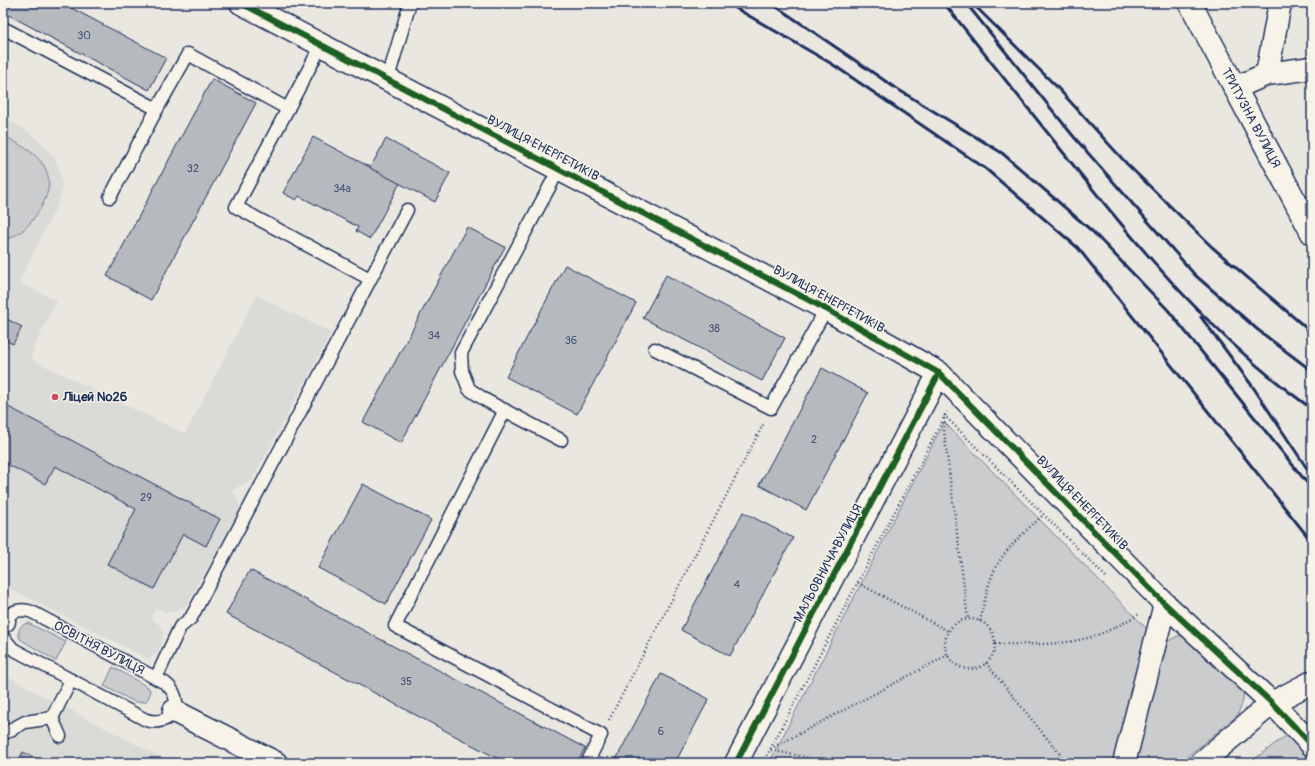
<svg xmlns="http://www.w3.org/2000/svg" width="1315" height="766" font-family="Pangolin,sans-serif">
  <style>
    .built { fill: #dadad6 }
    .green { fill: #cbcccd; stroke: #737e96 }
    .building { fill: #b6babf; stroke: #1b2f5e }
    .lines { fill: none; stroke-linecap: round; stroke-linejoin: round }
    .service-casing { stroke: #1b2f5e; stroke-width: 15 }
    .minor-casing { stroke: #1b2f5e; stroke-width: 25 }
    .tertiary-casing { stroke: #1b2f5e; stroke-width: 25 }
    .path { stroke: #1b2f5e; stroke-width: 2.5; stroke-dasharray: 1 3; stroke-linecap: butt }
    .service { stroke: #f7f3e8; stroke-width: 12 }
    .minor { stroke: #f7f3e8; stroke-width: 22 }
    .tertiary { stroke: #f7f3e8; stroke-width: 22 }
    .rail { stroke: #1b2f5e; stroke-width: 3 }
    .cycleway-casing { stroke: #f7f3e8; stroke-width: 8 }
    .cycleway { stroke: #1b5e20; stroke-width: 6 }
    .poi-dot { fill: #d1495b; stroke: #f7f3e8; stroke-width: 1.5 }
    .labels { text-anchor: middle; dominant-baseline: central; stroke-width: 3; stroke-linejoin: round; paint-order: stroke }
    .number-label { font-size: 11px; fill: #425276 }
    .street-label { font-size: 13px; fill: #1b2f5e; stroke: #f7f3e8 }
    .poi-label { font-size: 13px; font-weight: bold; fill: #1b2f5e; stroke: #f7f3e8; text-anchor: start }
  </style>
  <rect width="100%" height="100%" fill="#eae7e0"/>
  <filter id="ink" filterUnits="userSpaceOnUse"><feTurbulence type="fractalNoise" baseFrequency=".025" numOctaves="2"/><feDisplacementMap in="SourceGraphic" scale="8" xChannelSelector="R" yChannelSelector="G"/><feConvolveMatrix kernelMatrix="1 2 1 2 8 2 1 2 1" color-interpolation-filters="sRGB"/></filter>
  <g filter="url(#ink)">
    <g class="built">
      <polygon points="3,116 29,133 42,144 54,157 61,174 62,191 56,207 19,282 57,301 34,347 31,359 185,434 257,295 331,333 252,480 232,490 237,498 240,508 236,517 186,606 172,612 165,612 156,608 151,619 159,624 163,632 162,643 157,653 149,659 3,585"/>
      <polygon points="3,674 59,704 172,763 3,763"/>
    </g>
    <g class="green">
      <path d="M3,135C16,143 36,152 44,166C48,173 50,182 48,190C44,208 23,239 3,239Z"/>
      <polygon points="944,422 1149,631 1113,763 769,763"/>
      <path d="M28,623L66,642L56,661L20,639C17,631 19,625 28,623Z"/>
      <path d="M1177,636H1188C1198,646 1240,681 1243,692C1245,700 1240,709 1237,716L1179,763H1134L1162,654L1167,642Z"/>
      <path d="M113,667L149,688C151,694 150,697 145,702H135L104,686Z"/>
      <polygon points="1287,735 1312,763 1249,763"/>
    </g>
    <g class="building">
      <polygon points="3,3 62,3 166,58 149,90 3,12"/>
      <polygon points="212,79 256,103 151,300 107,276"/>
      <polygon points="313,137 400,183 370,239 356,231 358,227 299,196 296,200 283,193"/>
      <polygon points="386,139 450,173 435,202 370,168"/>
      <polygon points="467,227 505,247 401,443 363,422"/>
      <polygon points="565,265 636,303 577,414 506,377"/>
      <polygon points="666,275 785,338 762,381 643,318"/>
      <polygon points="3,317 22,327 13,344 3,339"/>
      <polygon points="822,368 868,393 806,510 759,485"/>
      <polygon points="3,404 220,519 206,546 183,534 154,589 107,564 136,509 55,466 45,484 3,462"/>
      <polygon points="363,484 431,520 386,604 318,568"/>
      <polygon points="743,512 793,538 730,656 681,630"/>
      <polygon points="250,570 585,748 577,763 506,763 226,614"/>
      <polygon points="661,674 709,699 675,763 614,763"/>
      <polygon points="23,752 45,763 17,763"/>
    </g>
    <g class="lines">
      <g class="service-casing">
        <g id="service">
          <polyline points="3,28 157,109 188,54 288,109"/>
          <polyline points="322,44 236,207 370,279"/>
          <polyline points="388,78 410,3"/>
          <polyline points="559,169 461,353 462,371 469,389 487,401 561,440"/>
          <polyline points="110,197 157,109"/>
          <polyline points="655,349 771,408 826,309"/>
          <polyline points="505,410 395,626 601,735 587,763"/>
          <path d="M3,625C7,611 20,608 32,612L165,683C187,700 173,728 146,720L13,649L3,637"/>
          <polyline points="156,678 180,627 191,618 407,210"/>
          <polyline points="52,718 60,736"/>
          <polyline points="3,734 25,722 52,718 71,680"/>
        </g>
      </g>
      <g class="minor-casing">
        <g id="minor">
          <polyline points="241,3 826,309 939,373 1165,604 1272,703 1312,745"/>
          <polyline points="1267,74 1280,3"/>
          <polyline points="1235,88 1267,74 1312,68"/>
          <polyline points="3,620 4,621"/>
          <polyline points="174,711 276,763"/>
          <polyline points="736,763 939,373"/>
          <polyline points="1124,763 1165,604"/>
          <polyline points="1201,763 1272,703 1312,682"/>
        </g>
      </g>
      <g class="tertiary-casing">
        <polyline id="tertiary" points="1190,3 1312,233"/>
      </g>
      <g class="path">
        <polyline points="944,415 1106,577"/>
        <polyline points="944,418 944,431 968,619"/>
        <polyline points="858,583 948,631"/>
        <circle cx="970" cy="644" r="25"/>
        <path d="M980,621C984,603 988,582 997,565C1008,546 1027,530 1043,515"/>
        <path d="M995,644C1024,644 1055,646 1083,639C1103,635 1122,624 1139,614"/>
        <polyline points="986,663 1067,763"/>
        <polyline points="609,720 764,423"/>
        <polyline points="774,747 948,655"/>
        <polyline points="771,750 831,763"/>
        <polyline points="763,763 947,412"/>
      </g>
      <use href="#service" class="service"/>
      <use href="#minor" class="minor"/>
      <use href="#tertiary" class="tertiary"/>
      <g class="rail">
        <polyline points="727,3 832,64 986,169 1078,248 1312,542"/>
        <polyline points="771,3 894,87 1002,153 1093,232 1168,310 1312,489"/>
        <path d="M944,3C985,54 1025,105 1066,156C1139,248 1216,341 1312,409"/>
        <polyline points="966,3 1074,137 1195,275 1258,330 1312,371"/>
        <polyline points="972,3 1056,86 1127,164 1212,247 1312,333"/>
        <polyline points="1201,317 1253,387 1312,476"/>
      </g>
      <g class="cycleway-casing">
        <g id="cycleway">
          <polyline points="241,3 826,309 939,373 1165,604 1272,703 1312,745"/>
          <polyline points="736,763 939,373"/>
        </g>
      </g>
      <use href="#cycleway" class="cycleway"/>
    </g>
  </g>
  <circle class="poi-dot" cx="55" cy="397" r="4"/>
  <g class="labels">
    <g class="number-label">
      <text x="84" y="35">30</text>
      <text x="193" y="168">32</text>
      <text x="342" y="188">34а</text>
      <text x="714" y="328">38</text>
      <text x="434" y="335">34</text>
      <text x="571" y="340">36</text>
      <text x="814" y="439">2</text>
      <text x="146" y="497">29</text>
      <text x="737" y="584">4</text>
      <text x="406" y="681">35</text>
      <text x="661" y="731">6</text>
    </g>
    <g class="street-label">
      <text transform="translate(1251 118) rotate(62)">ТРИТУЗНА ВУЛИЦЯ</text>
      <text transform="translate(543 148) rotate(28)">ВУЛИЦЯ ЕНЕРГЕТИКІВ</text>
      <text transform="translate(829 299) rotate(29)">ВУЛИЦЯ ЕНЕРГЕТИКІВ</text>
      <text transform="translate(1082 503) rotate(46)">ВУЛИЦЯ ЕНЕРГЕТИКІВ</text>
      <text transform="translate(828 563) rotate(-62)">МАЛЬОВНИЧА ВУЛИЦЯ</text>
      <text transform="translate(99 648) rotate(28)">ОСВІТНЯ ВУЛИЦЯ</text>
    </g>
    <g class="poi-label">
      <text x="63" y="397">Ліцей №26</text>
    </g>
  </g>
  <rect width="1315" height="766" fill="none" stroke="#f7f3e8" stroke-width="16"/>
  <rect x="8" y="8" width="1299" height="750" fill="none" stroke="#1b2f5e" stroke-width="1.5" filter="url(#ink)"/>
</svg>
